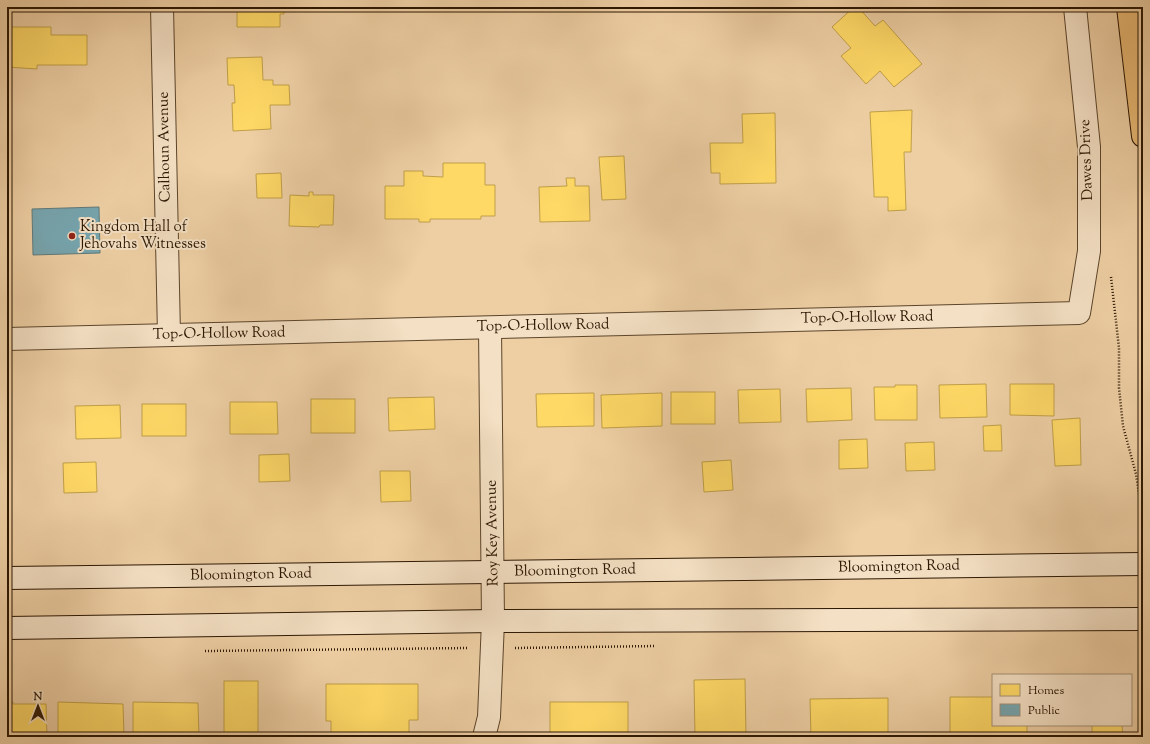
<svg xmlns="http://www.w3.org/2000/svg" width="1150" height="744" font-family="'Sorts Mill Goudy',serif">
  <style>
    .homes { fill: #ffd966; stroke: #c09f48 }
    .public { fill: #76a5af; stroke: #607a7b }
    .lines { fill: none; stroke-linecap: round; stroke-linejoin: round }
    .street-casing { stroke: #5c452b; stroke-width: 24 }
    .secondary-casing { stroke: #2c1703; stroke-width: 24 }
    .primary-casing { stroke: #2c1703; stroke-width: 24 }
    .path { stroke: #2c1703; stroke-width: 2.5; stroke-dasharray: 1 2; stroke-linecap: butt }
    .street { stroke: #f4e0c4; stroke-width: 22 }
    .secondary { stroke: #f4e0c4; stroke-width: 22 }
    .primary { stroke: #e7b872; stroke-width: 22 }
    .poi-dot { fill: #8f2418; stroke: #f4e0c4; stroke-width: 1.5 }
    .labels { text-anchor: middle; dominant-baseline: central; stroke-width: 4; stroke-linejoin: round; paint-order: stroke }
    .street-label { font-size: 15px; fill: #2c1703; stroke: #f4e0c4 }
    .poi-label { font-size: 15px; fill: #2c1703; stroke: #f4e0c4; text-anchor: start }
  </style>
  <rect width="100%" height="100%" fill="#eecfa4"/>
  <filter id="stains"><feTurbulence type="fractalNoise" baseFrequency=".005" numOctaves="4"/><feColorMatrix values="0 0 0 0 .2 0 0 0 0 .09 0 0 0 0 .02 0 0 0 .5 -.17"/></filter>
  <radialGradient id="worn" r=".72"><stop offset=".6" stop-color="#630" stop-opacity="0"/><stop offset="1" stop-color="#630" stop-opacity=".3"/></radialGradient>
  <g class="homes">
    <polygon points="237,7 284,7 284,14 280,14 280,27 237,27"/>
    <polygon points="854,7 858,7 875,26 883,20 922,64 894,87 880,71 866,84 841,56 851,48 832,27"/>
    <polygon points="7,27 51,27 51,35 87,35 87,65 37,65 37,69 7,67"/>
    <polygon points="262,57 263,80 273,80 273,85 289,85 290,105 270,105 271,129 233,131 232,103 235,103 234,85 228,85 227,58"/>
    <polygon points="912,110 911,152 904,152 906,210 888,211 888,197 874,197 874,193 870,112"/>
    <polygon points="775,113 776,183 720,184 720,173 711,173 710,143 743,143 742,114"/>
    <polygon points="624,156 626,199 602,200 599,157"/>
    <polygon points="443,163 485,163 485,185 495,185 495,216 481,216 481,219 430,219 430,222 419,222 419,219 385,219 385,186 404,186 404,171 423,171 423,176 443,177"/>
    <polygon points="281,173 282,198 257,198 256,174"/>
    <polygon points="566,178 575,178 575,186 589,186 590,221 540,222 539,187 567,186"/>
    <polygon points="309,192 313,192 313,195 334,195 333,225 320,225 319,227 289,226 290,195 309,196"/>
    <polygon points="986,384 987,417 940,418 939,385"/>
    <polygon points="1010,384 1054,384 1054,416 1010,415"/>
    <polygon points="895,385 917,385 917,420 875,420 874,387 895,387"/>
    <polygon points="851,388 852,420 807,422 806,389"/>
    <polygon points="780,389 781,422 739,423 738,390"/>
    <rect x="671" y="392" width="44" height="32"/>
    <polygon points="594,393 594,426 537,427 536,394"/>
    <polygon points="662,393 662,426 602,428 601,395"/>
    <polygon points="434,397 435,429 389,431 388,398"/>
    <rect x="311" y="399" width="44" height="34"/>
    <polygon points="230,402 277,402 278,434 230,434"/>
    <rect x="142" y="404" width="44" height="32"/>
    <polygon points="120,405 121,438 76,439 75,406"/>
    <polygon points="1080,418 1081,465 1055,466 1052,420"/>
    <polygon points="1001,425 1002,451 984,451 983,426"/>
    <polygon points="867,439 868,468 839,469 839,440"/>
    <polygon points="934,442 935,470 906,471 905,443"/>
    <polygon points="289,454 290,481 259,482 259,455"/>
    <polygon points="731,460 733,490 704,492 702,462"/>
    <polygon points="96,462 97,492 64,493 63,463"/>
    <polygon points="380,471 410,471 411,501 381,502"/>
    <polygon points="745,679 746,737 695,737 694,680"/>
    <rect x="224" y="681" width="34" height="56"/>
    <polygon points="326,684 418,684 418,720 409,720 409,737 331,737 331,721 326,721"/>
    <polygon points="950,697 993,697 993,725 1027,725 1027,737 950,737"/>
    <polygon points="888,698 888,737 811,737 810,699"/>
    <polygon points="7,702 13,702 13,704 46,704 47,737 7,737"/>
    <polygon points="58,702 123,704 124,737 58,737"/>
    <polygon points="133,702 198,703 199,737 133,737"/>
    <rect x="550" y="702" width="78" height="35"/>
    <polygon points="1092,725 1122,725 1123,737 1092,737"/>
  </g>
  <polygon class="public" points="99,207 100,253 33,255 32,209"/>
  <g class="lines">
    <g class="street-casing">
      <g id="street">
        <polyline points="162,7 169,335"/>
        <polyline points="7,339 1079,313 1089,251 1089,147 1075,7"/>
        <polyline points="484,737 489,717 493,621 490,328"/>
      </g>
    </g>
    <g class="secondary-casing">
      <g id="secondary">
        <polyline points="7,578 1143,564"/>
        <polyline points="7,628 493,621 1143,619"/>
      </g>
    </g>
    <g class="primary-casing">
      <polyline id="primary" points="1128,7 1143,136"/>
    </g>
    <g class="path">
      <polyline points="1111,277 1119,348 1119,388 1123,426 1136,474 1143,520"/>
      <polyline points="515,648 656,646"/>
      <polyline points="205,651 468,648"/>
    </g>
    <use href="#street" class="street"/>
    <use href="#secondary" class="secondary"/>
    <use href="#primary" class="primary"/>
  </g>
  <circle class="poi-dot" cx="72" cy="236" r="4"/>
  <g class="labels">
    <g class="street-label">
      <text transform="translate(165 147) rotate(-91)">Calhoun Avenue</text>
      <text transform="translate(1087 160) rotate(-92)">Dawes Drive</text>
      <text transform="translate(867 318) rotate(-1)">Top-O-Hollow Road</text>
      <text transform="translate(543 326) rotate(-1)">Top-O-Hollow Road</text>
      <text transform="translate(219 334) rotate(-1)">Top-O-Hollow Road</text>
      <text transform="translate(493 533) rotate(-91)">Roy Key Avenue</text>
      <text transform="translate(899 567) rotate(-1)">Bloomington Road</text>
      <text transform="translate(575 571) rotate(-1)">Bloomington Road</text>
      <text transform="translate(251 575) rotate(-1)">Bloomington Road</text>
    </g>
    <g class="poi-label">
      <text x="80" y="227">Kingdom Hall of<tspan x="80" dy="17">Jehovahs Witnesses</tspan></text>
    </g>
  </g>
  <rect width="1150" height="744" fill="none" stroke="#eecfa4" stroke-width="24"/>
  <rect x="8" y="8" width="1134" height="728" fill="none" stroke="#2c1703" stroke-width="2"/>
  <rect x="12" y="12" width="1126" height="720" fill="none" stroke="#2c1703"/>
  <rect x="992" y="674" width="140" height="52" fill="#f4e0c4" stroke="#a49077"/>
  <rect x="1000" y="684" width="20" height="12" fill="#ffd966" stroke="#a49077"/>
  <text x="1028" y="694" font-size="12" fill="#2c1703">Homes</text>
  <rect x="1000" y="704" width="20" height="12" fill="#76a5af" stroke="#a49077"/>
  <text x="1028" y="714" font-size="12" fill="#2c1703">Public</text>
  <g transform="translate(38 706)" stroke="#f4e0c4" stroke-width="3" paint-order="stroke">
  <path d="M0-3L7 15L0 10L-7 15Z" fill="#2c1703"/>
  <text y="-6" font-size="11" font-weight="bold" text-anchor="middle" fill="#2c1703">N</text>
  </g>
  <rect width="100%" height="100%" filter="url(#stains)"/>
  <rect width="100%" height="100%" fill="url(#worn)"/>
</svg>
